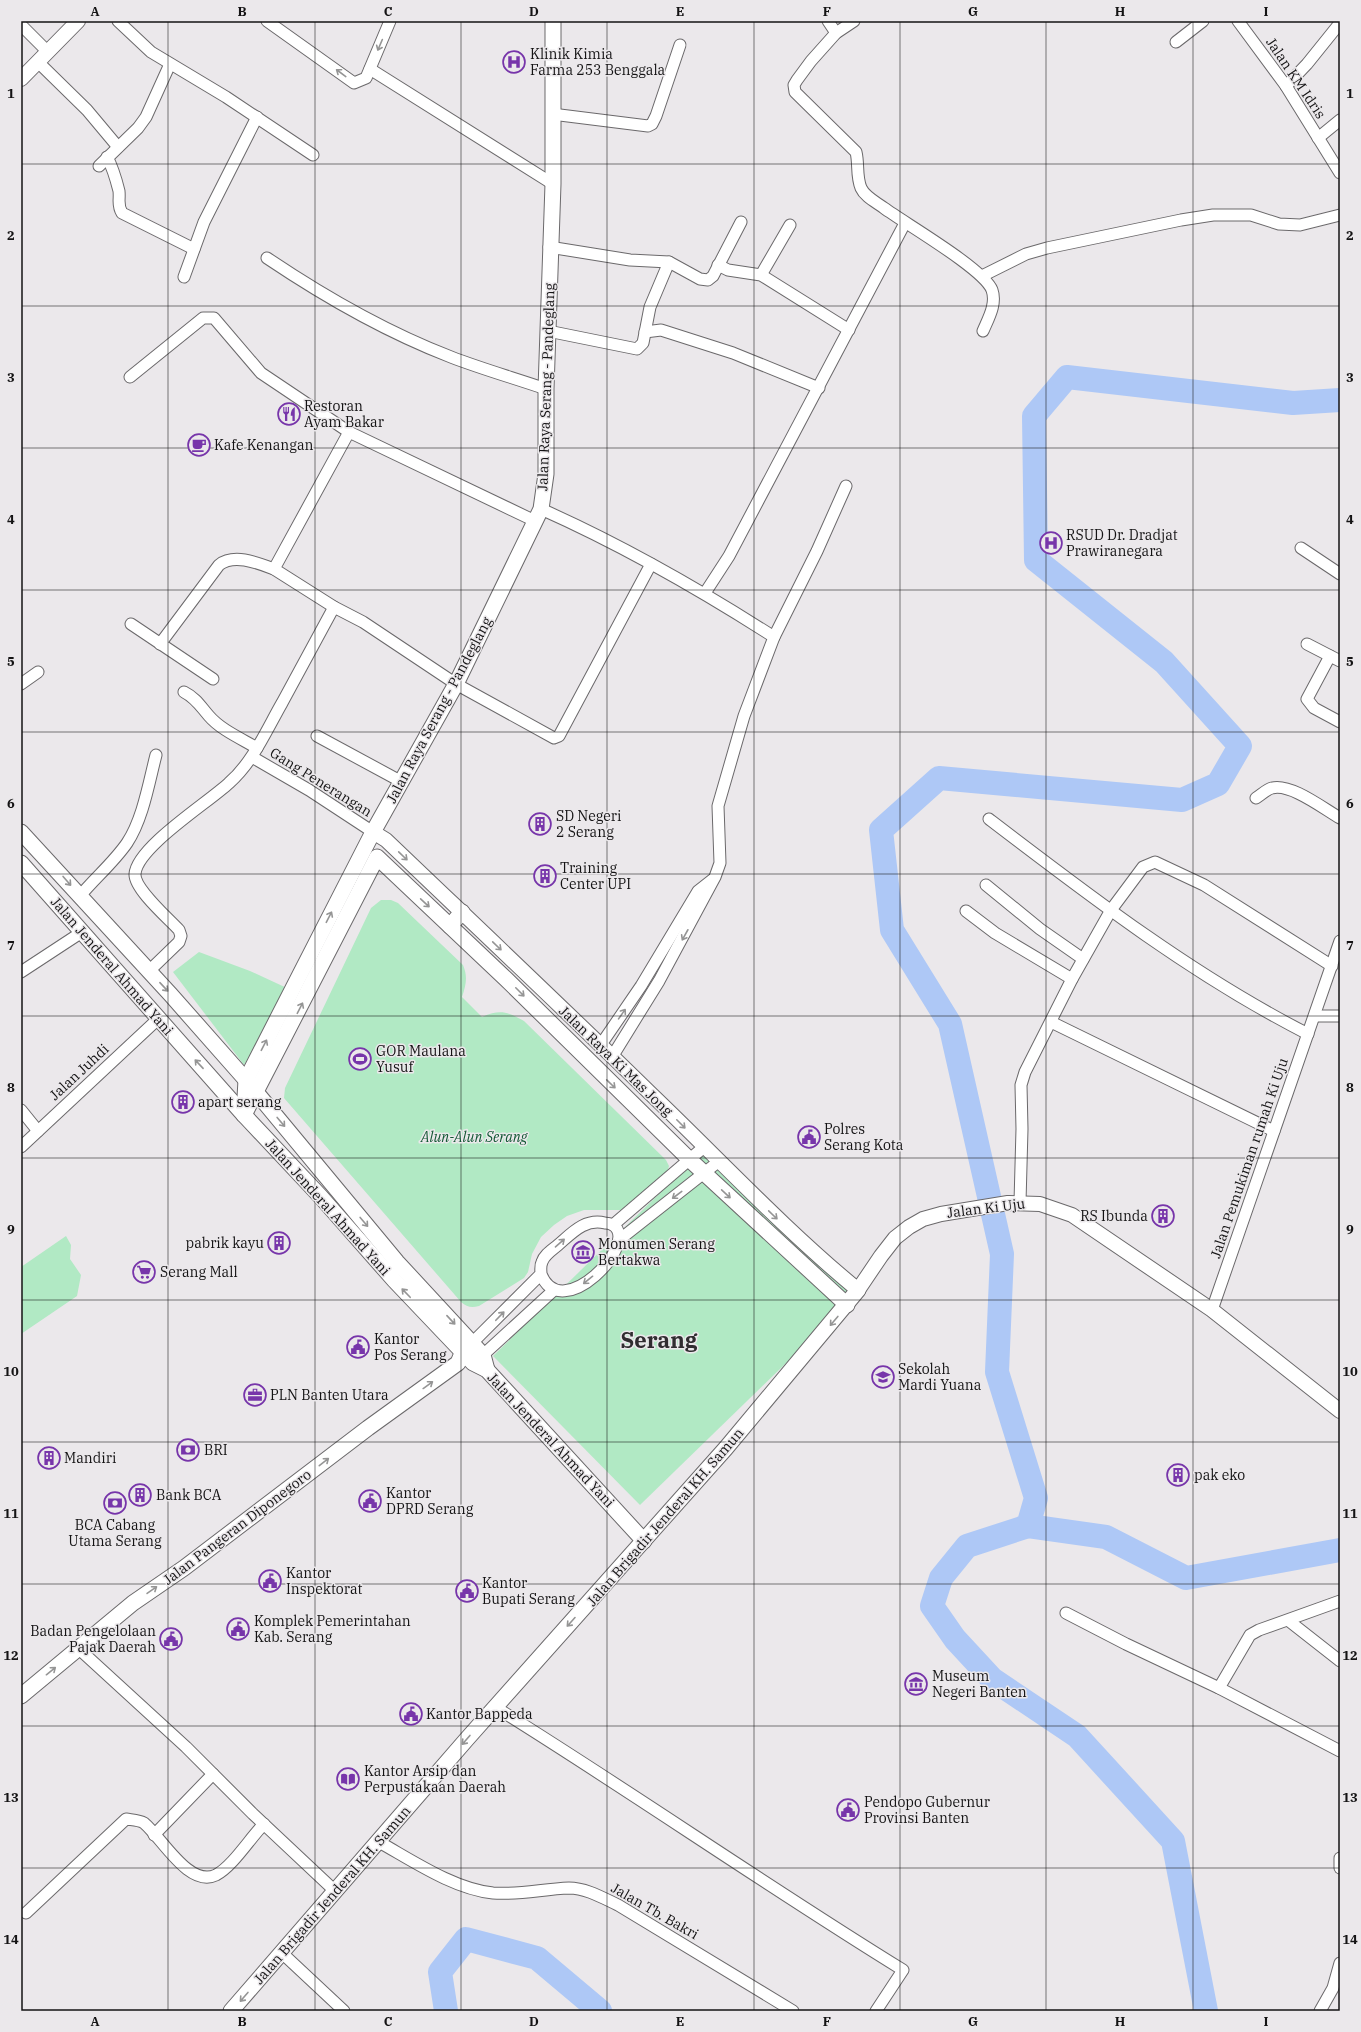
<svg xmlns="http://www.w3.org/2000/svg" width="1361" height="2032" font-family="'IBM Plex Serif',serif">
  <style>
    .green { fill: #b1e9c4 }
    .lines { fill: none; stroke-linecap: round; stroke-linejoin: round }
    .river { stroke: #aec8f6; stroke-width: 24 }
    .minor-casing { stroke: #6b696b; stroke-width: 13 }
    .tertiary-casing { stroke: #6b696b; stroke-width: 16 }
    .secondary-casing { stroke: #6b696b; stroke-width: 17 }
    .minor { stroke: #fff; stroke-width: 11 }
    .tertiary { stroke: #fff; stroke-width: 14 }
    .secondary { stroke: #fff; stroke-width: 15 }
    .oneway { stroke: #959595 }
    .grid { fill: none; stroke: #141314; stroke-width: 1; stroke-opacity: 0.55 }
    .labels { text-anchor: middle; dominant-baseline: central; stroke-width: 3; stroke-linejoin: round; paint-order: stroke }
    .poi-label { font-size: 14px; fill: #141314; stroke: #ebe8eb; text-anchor: start }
    .street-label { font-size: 14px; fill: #141314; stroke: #ebe8eb }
    .park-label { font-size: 14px; font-style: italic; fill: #115733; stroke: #ebe8eb }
    .town-label { font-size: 22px; font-weight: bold; fill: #302d30; stroke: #ebe8eb }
    .neatline { fill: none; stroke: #141314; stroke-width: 1.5 }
    .grid-label { font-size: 13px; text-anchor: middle; font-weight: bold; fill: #141314 }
  </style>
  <rect width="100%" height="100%" fill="#ebe8eb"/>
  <g class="green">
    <path d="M381,900H391L398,903L463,965C468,977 466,985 462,997L482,1017C501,1009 507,1012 524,1021L666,1160L669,1166L666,1176L621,1210H584L567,1216L554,1225L541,1237L532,1254L528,1272L524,1278L479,1306C471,1308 467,1307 461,1302L284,1098L285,1088L371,908Z"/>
    <polygon points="199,952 250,971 289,989 244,1065 173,972"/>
    <polygon points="707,1147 854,1297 640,1505 493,1356"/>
    <polygon points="66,1236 71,1245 70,1259 81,1275 77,1296 21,1334 21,1267"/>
  </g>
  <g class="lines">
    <g class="river">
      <polyline points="1028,1526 1106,1537 1186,1578 1340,1550"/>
      <polyline points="446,2011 440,1972 466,1939 537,1958 600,2011"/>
      <polyline points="1206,2011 1173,1841 1077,1736 992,1679 955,1639 932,1606 941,1578 967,1546 1028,1526 1036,1498 997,1372 1002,1254 950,1024 892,930 881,830 939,778 1182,800 1218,784 1240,746 1164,662 1036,560 1034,416 1067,377 1293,403 1340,400"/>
    </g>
    <g class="minor-casing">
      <g id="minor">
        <polyline points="118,21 151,52 226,97 313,155"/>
        <polyline points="267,21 354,83 366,78 390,21"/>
        <polyline points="828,21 836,33"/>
        <path d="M854,21L836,33L811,61L797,80L794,85L795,92L856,152C859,164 856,176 861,188C865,197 876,202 884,208C906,224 984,269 992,290C997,304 988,319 983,331"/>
        <polyline points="1238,21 1286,86 1340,173"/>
        <polyline points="21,25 48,52"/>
        <polyline points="1176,42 1203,21"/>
        <polyline points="38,62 87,110 118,147"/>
        <polyline points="370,69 553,184"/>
        <polyline points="1286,86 1307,64 1340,23"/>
        <polyline points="552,114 648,126 652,124 656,116 680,45"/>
        <polyline points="1318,138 1340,120"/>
        <path d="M107,157C113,168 116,179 119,191C120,200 117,205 122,213L194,249"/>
        <polyline points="99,166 138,128 146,117 170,64"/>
        <polyline points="549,247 630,260 669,262 700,279 708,280 713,276 741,222"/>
        <path d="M267,258C325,297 386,332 451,357C482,369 514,378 546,389"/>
        <polyline points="718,265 728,270 761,275 849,330"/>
        <polyline points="761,275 790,225"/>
        <polyline points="982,276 1026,254 1047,248 1181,220 1213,215 1251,215 1279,224 1300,225 1340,215"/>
        <polyline points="184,277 204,222 257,117"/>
        <polyline points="548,331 637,349 643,343 650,307 669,262"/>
        <polyline points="645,332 661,330 733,353 819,388"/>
        <polyline points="130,377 203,318 214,318 261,373 349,432"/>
        <path d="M541,509C622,545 699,589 774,637L744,716L718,806L720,863L715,877L659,981L612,1057"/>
        <polyline points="535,521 349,432 274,569 334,607 363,622 456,684 554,738 559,736 651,564"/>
        <polyline points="1301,548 1340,574"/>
        <polyline points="705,593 729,556 905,223"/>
        <polyline points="131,624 213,679"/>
        <polyline points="774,637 817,551 846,486"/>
        <path d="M160,644L219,565C234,553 258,563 274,569"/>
        <polyline points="1307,644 1340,661"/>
        <polyline points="1330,656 1307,699 1314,708 1340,722"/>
        <polyline points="21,684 38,672"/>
        <path d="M184,692C196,698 201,707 209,716C221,730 242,739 257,748"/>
        <polyline points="317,736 402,782"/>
        <polyline points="252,757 309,790 373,832"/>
        <path d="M1256,798C1261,795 1267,789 1272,788C1291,783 1324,809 1340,818"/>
        <path d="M989,819C1091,897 1194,976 1308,1034"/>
        <polyline points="986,885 1040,929 1083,959"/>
        <path d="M80,896C95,878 114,862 127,843C143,819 149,782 156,755"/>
        <polyline points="966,911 995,933 1072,979"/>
        <path d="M149,971L179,942L181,936L179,930C169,919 134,889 135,874C137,847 209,802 229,783C253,762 266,731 282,703C299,671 317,639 334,607"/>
        <polyline points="21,972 82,932"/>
        <polyline points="1315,1016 1340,1016"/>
        <polyline points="1051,1022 1274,1131"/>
        <polyline points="600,1046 641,986 698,891 712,880"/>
        <polyline points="21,1110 38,1131"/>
        <polyline points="21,1147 158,1019"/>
        <polyline points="1020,1202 1022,1129 1021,1085 1025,1072 1072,979 1111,910 1143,867 1155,862 1204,885 1332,966"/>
        <polyline points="613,1225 704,1147"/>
        <polyline points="619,1240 718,1162"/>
        <polyline points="1212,1310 1340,941"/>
        <path d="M472,1343L541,1274C541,1271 540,1266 542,1262C544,1255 552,1250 558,1245C572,1233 585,1218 605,1223C607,1223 611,1224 613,1225C641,1243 561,1326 541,1274"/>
        <polyline points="483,1355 554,1290"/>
        <polyline points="1066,1613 1126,1644 1219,1688 1340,1751"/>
        <polyline points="1289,1621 1340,1661"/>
        <polyline points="79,1649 186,1747 253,1814 335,1891"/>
        <polyline points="1219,1688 1250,1635 1259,1630 1340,1601"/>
        <path d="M495,1707C632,1792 765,1885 903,1970L876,2011"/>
        <polyline points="154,1835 213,1774"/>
        <path d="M379,1842C413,1861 454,1889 493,1893C518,1895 543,1889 569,1888C586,1888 603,1898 618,1905L793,2011"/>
        <polyline points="1340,1858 1340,1868"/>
        <path d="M26,1913L126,1819C132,1820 139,1820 144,1823C162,1838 189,1888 216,1875C233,1866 250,1838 264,1824"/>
        <polyline points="282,1953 344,2011"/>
        <polyline points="1320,2011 1333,1988 1340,1963"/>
      </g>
    </g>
    <g class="tertiary-casing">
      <g id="tertiary">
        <polyline points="21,79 78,21"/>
        <path d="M373,832L386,840C475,925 564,1009 651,1094C720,1160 784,1229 858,1290L881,1256L895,1238L909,1227L923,1219L941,1214L1008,1203L1040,1204L1072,1215L1212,1310L1340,1411"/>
      </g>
    </g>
    <g class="secondary-casing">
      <g id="secondary">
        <polyline points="21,832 171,995 246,1080 397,1262 483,1355 487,1370"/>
        <polyline points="21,863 244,1115 321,1197 394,1280 473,1363 487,1370 644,1541"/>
        <polyline points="450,926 462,912"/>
        <polyline points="246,1111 377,857 506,979 690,1160 847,1305"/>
        <polyline points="244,1115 246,1080 373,832 456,684 541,509 546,474 546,389 553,184 553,21"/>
        <polyline points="21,1696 133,1603 184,1568 368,1428 458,1363 463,1351 469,1346"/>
        <polyline points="231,2011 466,1740 726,1448 858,1290"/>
      </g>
    </g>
    <use href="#minor" class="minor"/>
    <use href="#tertiary" class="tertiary"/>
    <use href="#secondary" class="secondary"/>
  </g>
  <defs><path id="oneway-shaft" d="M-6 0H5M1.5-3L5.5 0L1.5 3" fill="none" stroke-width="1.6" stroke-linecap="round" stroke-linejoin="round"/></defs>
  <g class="oneway">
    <use href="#oneway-shaft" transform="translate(380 45) rotate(113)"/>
    <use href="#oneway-shaft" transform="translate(341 73) rotate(-143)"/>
    <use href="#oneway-shaft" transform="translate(403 856) rotate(44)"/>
    <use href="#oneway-shaft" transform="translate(67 881) rotate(49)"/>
    <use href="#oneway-shaft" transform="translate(425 903) rotate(43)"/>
    <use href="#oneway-shaft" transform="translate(329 917) rotate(-63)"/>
    <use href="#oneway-shaft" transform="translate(685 935) rotate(119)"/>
    <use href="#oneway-shaft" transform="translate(497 946) rotate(44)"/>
    <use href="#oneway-shaft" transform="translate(164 987) rotate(47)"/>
    <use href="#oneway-shaft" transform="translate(520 992) rotate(45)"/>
    <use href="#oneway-shaft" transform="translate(300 1008) rotate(-63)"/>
    <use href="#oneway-shaft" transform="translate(622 1014) rotate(-55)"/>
    <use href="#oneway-shaft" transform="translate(264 1045) rotate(-63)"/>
    <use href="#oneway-shaft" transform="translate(199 1064) rotate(-133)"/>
    <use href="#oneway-shaft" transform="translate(611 1084) rotate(44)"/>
    <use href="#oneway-shaft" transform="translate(281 1122) rotate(50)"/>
    <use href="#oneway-shaft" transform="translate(681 1124) rotate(45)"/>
    <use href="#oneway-shaft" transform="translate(726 1194) rotate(43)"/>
    <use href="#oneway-shaft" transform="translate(677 1195) rotate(143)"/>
    <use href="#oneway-shaft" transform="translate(773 1215) rotate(44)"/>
    <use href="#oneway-shaft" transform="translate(364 1222) rotate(50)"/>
    <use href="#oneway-shaft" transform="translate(560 1243) rotate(-41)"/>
    <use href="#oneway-shaft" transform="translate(588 1280) rotate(141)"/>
    <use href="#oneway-shaft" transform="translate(406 1293) rotate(-134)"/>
    <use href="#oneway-shaft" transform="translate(500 1316) rotate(-46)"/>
    <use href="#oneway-shaft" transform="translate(451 1320) rotate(47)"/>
    <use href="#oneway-shaft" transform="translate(834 1321) rotate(130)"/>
    <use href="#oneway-shaft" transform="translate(428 1385) rotate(-36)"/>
    <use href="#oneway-shaft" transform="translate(324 1462) rotate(-38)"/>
    <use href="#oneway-shaft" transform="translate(152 1590) rotate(-35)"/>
    <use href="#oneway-shaft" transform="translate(571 1622) rotate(132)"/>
    <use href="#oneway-shaft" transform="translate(51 1671) rotate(-39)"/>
    <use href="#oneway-shaft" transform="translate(466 1740) rotate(131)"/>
    <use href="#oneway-shaft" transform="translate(244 1997) rotate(131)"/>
  </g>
  <path class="grid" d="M168,21V2011M315,21V2011M461,21V2011M607,21V2011M754,21V2011M900,21V2011M1046,21V2011M1193,21V2011M21,164H1340M21,306H1340M21,448H1340M21,590H1340M21,732H1340M21,874H1340M21,1016H1340M21,1158H1340M21,1300H1340M21,1442H1340M21,1584H1340M21,1726H1340M21,1868H1340"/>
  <defs>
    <g id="hospital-ring" transform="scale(1.15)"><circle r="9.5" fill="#ebe8eb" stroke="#7735aa" stroke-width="1.5"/><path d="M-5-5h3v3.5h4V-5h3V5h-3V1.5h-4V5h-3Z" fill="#7735aa"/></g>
    <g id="restaurant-ring" transform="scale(1.15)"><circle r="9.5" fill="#ebe8eb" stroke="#7735aa" stroke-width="1.5"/><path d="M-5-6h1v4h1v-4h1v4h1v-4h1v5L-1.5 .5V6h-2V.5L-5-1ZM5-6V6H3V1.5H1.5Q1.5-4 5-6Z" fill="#7735aa"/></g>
    <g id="cafe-ring" transform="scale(1.15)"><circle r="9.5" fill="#ebe8eb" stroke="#7735aa" stroke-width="1.5"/><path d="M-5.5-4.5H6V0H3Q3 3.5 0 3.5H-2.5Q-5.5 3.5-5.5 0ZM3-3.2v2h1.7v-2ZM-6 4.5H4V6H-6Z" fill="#7735aa"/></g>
    <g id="building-ring" transform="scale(1.15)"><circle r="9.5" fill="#ebe8eb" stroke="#7735aa" stroke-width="1.5"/><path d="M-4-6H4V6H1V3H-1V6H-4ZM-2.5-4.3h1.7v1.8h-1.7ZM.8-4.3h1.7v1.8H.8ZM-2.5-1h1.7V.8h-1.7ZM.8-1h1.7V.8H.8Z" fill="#7735aa"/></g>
    <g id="stadium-ring" transform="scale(1.15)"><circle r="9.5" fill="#ebe8eb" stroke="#7735aa" stroke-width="1.5"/><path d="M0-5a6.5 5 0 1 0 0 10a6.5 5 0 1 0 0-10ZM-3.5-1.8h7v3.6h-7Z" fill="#7735aa"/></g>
    <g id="civic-ring" transform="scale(1.15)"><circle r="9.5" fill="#ebe8eb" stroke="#7735aa" stroke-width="1.5"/><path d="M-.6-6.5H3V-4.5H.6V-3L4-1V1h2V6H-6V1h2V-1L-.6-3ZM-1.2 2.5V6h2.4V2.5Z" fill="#7735aa"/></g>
    <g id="museum-ring" transform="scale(1.15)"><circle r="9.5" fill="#ebe8eb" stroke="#7735aa" stroke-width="1.5"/><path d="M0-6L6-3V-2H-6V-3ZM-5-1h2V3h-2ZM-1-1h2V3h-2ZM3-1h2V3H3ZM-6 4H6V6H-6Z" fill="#7735aa"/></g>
    <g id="supermarket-ring" transform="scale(1.15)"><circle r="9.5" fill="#ebe8eb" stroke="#7735aa" stroke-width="1.5"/><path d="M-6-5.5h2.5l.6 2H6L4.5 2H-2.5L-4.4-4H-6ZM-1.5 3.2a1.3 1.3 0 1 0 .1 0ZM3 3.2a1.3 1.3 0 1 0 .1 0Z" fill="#7735aa"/></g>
    <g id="school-ring" transform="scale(1.15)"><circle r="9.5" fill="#ebe8eb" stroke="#7735aa" stroke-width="1.5"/><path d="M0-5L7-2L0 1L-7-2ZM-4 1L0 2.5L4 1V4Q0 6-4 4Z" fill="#7735aa"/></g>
    <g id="office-ring" transform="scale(1.15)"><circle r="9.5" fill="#ebe8eb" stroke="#7735aa" stroke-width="1.5"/><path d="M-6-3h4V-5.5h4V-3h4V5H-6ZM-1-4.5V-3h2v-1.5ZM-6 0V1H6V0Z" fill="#7735aa"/></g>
    <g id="bank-ring" transform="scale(1.15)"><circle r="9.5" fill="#ebe8eb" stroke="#7735aa" stroke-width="1.5"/><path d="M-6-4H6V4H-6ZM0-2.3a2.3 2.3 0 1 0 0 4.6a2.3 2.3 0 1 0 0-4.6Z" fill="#7735aa"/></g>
    <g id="library-ring" transform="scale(1.15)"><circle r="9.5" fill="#ebe8eb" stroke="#7735aa" stroke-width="1.5"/><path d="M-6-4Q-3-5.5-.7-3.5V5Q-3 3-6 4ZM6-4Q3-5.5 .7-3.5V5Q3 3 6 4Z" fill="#7735aa"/></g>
  </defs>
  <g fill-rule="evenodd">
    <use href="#hospital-ring" x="514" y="62"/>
    <use href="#restaurant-ring" x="289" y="414"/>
    <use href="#cafe-ring" x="199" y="445"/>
    <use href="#hospital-ring" x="1051" y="543"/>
    <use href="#building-ring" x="540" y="824"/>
    <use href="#building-ring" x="545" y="876"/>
    <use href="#stadium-ring" x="360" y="1059"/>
    <use href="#building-ring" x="183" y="1102"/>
    <use href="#civic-ring" x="809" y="1137"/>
    <use href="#building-ring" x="1163" y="1216"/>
    <use href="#building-ring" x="279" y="1243"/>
    <use href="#museum-ring" x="583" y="1252"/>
    <use href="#supermarket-ring" x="144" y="1272"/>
    <use href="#civic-ring" x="358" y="1347"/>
    <use href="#school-ring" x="883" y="1377"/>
    <use href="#office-ring" x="255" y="1395"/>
    <use href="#bank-ring" x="188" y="1450"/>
    <use href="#building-ring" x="49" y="1458"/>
    <use href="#building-ring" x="1178" y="1475"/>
    <use href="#building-ring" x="140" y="1495"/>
    <use href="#civic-ring" x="370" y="1501"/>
    <use href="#bank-ring" x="115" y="1503"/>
    <use href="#civic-ring" x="270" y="1581"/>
    <use href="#civic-ring" x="467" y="1591"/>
    <use href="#civic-ring" x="238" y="1629"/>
    <use href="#civic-ring" x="171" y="1639"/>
    <use href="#museum-ring" x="916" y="1684"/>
    <use href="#civic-ring" x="411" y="1714"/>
    <use href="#library-ring" x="348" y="1779"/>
    <use href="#civic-ring" x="848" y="1810"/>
  </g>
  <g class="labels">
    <g class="poi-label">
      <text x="530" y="54">Klinik Kimia<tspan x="530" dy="16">Farma 253 Benggala</tspan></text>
      <text x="304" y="406">Restoran<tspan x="304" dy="16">Ayam Bakar</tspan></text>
      <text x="214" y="445">Kafe Kenangan</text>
      <text x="1066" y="535">RSUD Dr. Dradjat<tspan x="1066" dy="16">Prawiranegara</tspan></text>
      <text x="556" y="816">SD Negeri<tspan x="556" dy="16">2 Serang</tspan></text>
      <text x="560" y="868">Training<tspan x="560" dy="16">Center UPI</tspan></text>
      <text x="376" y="1051">GOR Maulana<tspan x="376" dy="16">Yusuf</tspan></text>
      <text x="198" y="1102">apart serang</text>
      <text x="824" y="1129">Polres<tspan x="824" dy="16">Serang Kota</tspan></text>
      <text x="1148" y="1216" text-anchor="end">RS Ibunda</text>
      <text x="264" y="1243" text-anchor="end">pabrik kayu</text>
      <text x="598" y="1244">Monumen Serang<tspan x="598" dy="16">Bertakwa</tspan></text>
      <text x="160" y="1272">Serang Mall</text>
      <text x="374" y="1339">Kantor<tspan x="374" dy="16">Pos Serang</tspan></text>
      <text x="898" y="1369">Sekolah<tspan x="898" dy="16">Mardi Yuana</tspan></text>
      <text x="270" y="1395">PLN Banten Utara</text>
      <text x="204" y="1450">BRI</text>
      <text x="64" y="1458">Mandiri</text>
      <text x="1194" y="1475">pak eko</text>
      <text x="386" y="1493">Kantor<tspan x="386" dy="16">DPRD Serang</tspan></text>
      <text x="156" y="1495">Bank BCA</text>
      <text x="115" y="1525" text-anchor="middle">BCA Cabang<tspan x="115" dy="16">Utama Serang</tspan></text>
      <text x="286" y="1573">Kantor<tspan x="286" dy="16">Inspektorat</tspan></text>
      <text x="482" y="1583">Kantor<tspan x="482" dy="16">Bupati Serang</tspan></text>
      <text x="254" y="1621">Komplek Pemerintahan<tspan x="254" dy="16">Kab. Serang</tspan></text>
      <text x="156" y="1631" text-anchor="end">Badan Pengelolaan<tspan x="156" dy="16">Pajak Daerah</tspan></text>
      <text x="932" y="1676">Museum<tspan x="932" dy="16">Negeri Banten</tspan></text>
      <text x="426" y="1714">Kantor Bappeda</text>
      <text x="364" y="1771">Kantor Arsip dan<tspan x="364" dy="16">Perpustakaan Daerah</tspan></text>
      <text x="864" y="1802">Pendopo Gubernur<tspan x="864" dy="16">Provinsi Banten</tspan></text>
    </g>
    <g class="street-label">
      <text transform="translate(1296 78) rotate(56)">Jalan KM Idris</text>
      <text transform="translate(546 387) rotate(-88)">Jalan Raya Serang - Pandeglang</text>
      <text transform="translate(439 710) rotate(-62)">Jalan Raya Serang - Pandeglang</text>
      <text transform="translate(321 782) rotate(32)">Gang Penerangan</text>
      <text transform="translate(112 966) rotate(49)">Jalan Jenderal Ahmad Yani</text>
      <text transform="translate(616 1061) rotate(44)">Jalan Raya Ki Mas Jong</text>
      <text transform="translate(79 1072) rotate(-43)">Jalan Juhdi</text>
      <text transform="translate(1249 1158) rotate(-71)">Jalan Pemukiman rumah Ki Uju</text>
      <text transform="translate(328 1207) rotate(48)">Jalan Jenderal Ahmad Yani</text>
      <text transform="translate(986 1208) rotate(-7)">Jalan Ki Uju</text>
      <text transform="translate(551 1440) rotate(47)">Jalan Jenderal Ahmad Yani</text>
      <text transform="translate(665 1517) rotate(-49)">Jalan Brigadir Jenderal KH. Samun</text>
      <text transform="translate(237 1527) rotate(-37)">Jalan Pangeran Diponegoro</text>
      <text transform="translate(332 1895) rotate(-49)">Jalan Brigadir Jenderal KH. Samun</text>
      <text transform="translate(655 1911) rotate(30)">Jalan Tb. Bakri</text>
    </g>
    <g class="park-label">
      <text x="474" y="1137">Alun-Alun Serang</text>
    </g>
    <g class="town-label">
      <text x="659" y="1339">Serang</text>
    </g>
  </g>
  <rect width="1361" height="2032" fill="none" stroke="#ebe8eb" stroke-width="44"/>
  <rect x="22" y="22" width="1317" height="1988" class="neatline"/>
  <g class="grid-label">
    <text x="95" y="16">A</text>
    <text x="242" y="16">B</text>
    <text x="388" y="16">C</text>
    <text x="534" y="16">D</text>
    <text x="680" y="16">E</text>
    <text x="827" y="16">F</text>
    <text x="973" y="16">G</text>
    <text x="1120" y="16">H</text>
    <text x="1266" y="16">I</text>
    <text x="11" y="98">1</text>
    <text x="1350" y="98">1</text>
    <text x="11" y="240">2</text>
    <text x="1350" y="240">2</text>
    <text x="11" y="382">3</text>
    <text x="1350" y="382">3</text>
    <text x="11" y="524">4</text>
    <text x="1350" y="524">4</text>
    <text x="11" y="666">5</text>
    <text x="1350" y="666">5</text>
    <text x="11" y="808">6</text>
    <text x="1350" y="808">6</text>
    <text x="11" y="950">7</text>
    <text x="1350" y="950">7</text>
    <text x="11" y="1092">8</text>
    <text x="1350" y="1092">8</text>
    <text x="11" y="1234">9</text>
    <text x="1350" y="1234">9</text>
    <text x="11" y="1376">10</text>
    <text x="1350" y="1376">10</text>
    <text x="11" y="1518">11</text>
    <text x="1350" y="1518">11</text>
    <text x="11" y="1660">12</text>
    <text x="1350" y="1660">12</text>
    <text x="11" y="1802">13</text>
    <text x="1350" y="1802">13</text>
    <text x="11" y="1944">14</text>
    <text x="1350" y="1944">14</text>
    <text x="95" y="2026">A</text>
    <text x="242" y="2026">B</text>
    <text x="388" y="2026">C</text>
    <text x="534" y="2026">D</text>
    <text x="680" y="2026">E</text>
    <text x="827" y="2026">F</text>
    <text x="973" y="2026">G</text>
    <text x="1120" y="2026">H</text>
    <text x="1266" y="2026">I</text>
  </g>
</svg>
